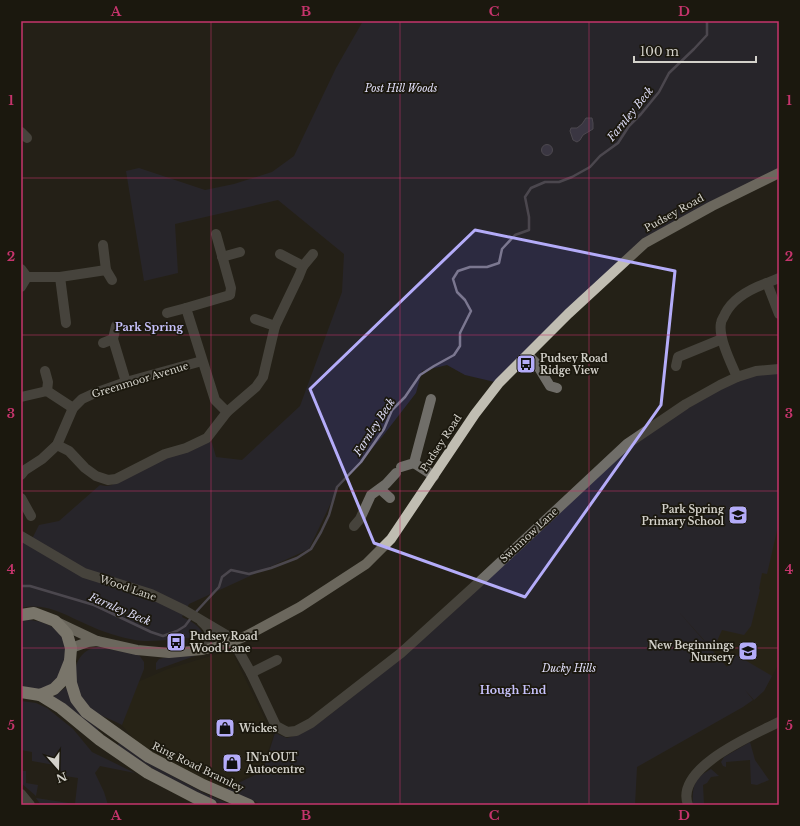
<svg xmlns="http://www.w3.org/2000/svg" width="800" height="826" font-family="'Libre Baskerville',serif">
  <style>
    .built { fill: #2b2716 }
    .green { fill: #2c2a40 }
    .water { fill: #555177; stroke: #7b7790 }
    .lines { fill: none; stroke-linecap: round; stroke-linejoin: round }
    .stream { stroke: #7b7790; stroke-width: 2.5 }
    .minor { stroke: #706e69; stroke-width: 10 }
    .major { stroke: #c0bdb2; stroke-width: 10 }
    .highway { stroke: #e0dccf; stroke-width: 12 }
    .marked { fill: none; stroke: #b4acf9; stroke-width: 3; stroke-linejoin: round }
    .grid { fill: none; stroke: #c5346c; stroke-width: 1; stroke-opacity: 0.55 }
    .labels { text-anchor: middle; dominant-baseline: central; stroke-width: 3.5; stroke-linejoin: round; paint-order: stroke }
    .park-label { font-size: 10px; font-style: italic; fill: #e0def9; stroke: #1b180e }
    .street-label { font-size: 10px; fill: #d3d1ca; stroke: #1b180e }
    .poi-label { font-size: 10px; font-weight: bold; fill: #d3d1ca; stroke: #1b180e; text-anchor: start }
    .water-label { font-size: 11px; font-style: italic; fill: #dddcf6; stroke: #1b180e }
    .neighbourhood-label { font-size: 11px; font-weight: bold; fill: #c7c2fc; stroke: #1b180e }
    .neatline { fill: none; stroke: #c5346c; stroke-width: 1.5 }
    .grid-label { font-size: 13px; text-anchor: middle; font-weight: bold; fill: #c5346c }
  </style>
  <rect width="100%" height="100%" fill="#242117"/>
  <g class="built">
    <polygon points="779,425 779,663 764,691 754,700 674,605"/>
    <polygon points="231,650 273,736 262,769 222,789 149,757 122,725 138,682 168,669"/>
  </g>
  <g class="green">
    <path d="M363,21H779V173L645,243L499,383L465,375L447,365L422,371L416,393L382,437L338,488L309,549L189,604L182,617C190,621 200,625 203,635L197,637C179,638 152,643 135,640C119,637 103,632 88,625C65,615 47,602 21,608V536L31,541L39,525L59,521L100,485L106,486L112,485L116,479L207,438L212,443L216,457L242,460L300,406L342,292L344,254L278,200L175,224L178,273L144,281L126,171L139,168L205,190L234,184L272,172L294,156L336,68Z"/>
    <polygon points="779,373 779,522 767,574 762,573 759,589 760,590 751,626 744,635 722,630 713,650 678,611 727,667 733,653 772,676 764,691 754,700 745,690 753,700 743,707 637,767 635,805 263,805 226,789 263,771 275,733 287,738 300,734 327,717 403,656 632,446 663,424 721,388 758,374"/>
    <path d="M27,620C40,620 57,626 64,639C69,648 65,670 58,678C54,683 46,688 39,689C33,690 27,687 21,685V621Z"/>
    <path d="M98,647L139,655L144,662V669L122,725C111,719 93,714 85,704C70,685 70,651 98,647Z"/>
    <polygon points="200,654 156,670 156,663 159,659 163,658"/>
    <polygon points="66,687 85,718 99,729 96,732 53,697"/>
    <polygon points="21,701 36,703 47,708 73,729 92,752 135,773 100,766 95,773 104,792 108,805 41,805 36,798 75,804 78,778 59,775 60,766 32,761 32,752 21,750"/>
    <polygon points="750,742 755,760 769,780 757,785 751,784 750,760 726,762 726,767 723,766 721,762 724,757"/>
    <path d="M119,743L152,765L204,793L231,805C221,805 214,801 205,797C174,784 146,764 117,746Z"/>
    <path d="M711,769L719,776L711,777L707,783L703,785L704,805H693C692,787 694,778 711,769Z"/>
    <polygon points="21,771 26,771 26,783 38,785 36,796 21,783"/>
  </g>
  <g class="water">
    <polygon points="586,118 592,118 593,123 593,129 583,135 580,140 577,142 573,140 570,131 571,128 577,128 582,124"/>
    <circle cx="547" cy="150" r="5.5"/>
  </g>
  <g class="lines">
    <g class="stream">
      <polyline points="21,586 30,586 94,605 151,632 163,636 177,631 185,626 191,618"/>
      <polyline points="195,613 219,587 222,577 231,570 249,574 271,568 297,558 311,549 321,532 329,515 337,487 361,462 384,429 392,410 405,397 420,375 434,366 454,355 460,346 460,333 471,311 465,300 457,292 453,279 458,271 470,267 487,267 499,263 502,249 515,235 529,230 529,217 525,197 531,188 545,182 559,182 572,177 590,167 600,156 618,143 629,126 641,114 659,92 669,73 694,49 707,35 707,23 706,21"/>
    </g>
    <g class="minor">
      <polyline points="21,132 27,138"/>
      <polyline points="216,234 231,288 230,295 186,308 215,400 227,412"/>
      <polyline points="222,257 240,252"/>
      <polyline points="303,266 313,254"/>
      <polyline points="21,269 27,277 60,277 106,270 103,245"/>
      <polyline points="106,270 112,280"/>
      <polyline points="60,277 66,323"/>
      <polyline points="767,283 779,278"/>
      <polyline points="21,287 27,277"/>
      <polyline points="167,313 186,308"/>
      <polyline points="255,319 275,326"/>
      <polyline points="116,326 113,339 126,382"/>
      <polyline points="103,343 113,339"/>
      <polyline points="528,355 536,363 550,386 557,388"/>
      <polyline points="676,366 678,357 722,339"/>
      <polyline points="45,371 48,382 47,391"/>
      <path d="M737,377C731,363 718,337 721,323C721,320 724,317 725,314C733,298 750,289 767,283L779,314"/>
      <polyline points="21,397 47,391 73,408"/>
      <polyline points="57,445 69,451 85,468 96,476 108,480 116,479 165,454 186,448 207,438 227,412 256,387 263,377 275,326 299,276 303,266 280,254"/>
      <polyline points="414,463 434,476"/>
      <polyline points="401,467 414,463 431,399"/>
      <polyline points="21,475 25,470 42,459 57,445 73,408 82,399 95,393 126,382 202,361"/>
      <polyline points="380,489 390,498"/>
      <polyline points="21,498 31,516"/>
      <polyline points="354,526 360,519 371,495 386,484 396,473"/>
      <polyline points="21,536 84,573 151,594 184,610 228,636 233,641 251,673 276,726 287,732 296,731 311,723 401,653 477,584 627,444 686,404 720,385 737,377 756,371 779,369"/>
      <path d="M202,650C210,639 214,632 202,622"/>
      <polyline points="251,673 277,660"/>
      <polyline points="21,794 30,805"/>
      <path d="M688,805C674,768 753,735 779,722"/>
    </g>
    <g class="major">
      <polyline points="59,623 97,641 137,650 169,653 202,650 223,645 246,636 300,607 366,564 391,539 475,414 499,383 568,314 645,243 712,206 779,173"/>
      <polyline points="71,648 88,642 97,641"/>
    </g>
    <g class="highway">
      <polyline points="21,615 34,613 55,621 67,634 71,648 70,661 62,681 54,689 40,695 21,692"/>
      <polyline points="70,661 71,683 76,699 86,712 149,757 203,785 249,805"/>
      <polyline points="40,695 61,708 100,740 148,773 196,798 211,805"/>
    </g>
  </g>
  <path d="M0 0H800V826H0ZM475,230L675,271L661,405L525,597L374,543L310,389Z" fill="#242117" fill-opacity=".55" fill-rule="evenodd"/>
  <path class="marked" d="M475,230L675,271L661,405L525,597L374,543L310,389Z"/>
  <path class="grid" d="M211,21V805M400,21V805M589,21V805M21,178H779M21,335H779M21,491H779M21,648H779"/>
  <defs>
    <g id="bus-square" transform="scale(1)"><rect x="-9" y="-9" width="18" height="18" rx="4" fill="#b4acf9" stroke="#1b180e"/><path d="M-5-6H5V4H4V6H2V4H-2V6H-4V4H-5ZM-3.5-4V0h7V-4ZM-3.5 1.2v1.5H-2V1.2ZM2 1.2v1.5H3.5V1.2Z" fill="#111"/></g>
    <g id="school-square" transform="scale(1)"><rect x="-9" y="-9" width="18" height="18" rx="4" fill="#b4acf9" stroke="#1b180e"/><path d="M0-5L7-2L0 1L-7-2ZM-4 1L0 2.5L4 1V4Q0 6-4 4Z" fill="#111"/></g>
    <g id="shop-square" transform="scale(1)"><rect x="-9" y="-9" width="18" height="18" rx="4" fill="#b4acf9" stroke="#1b180e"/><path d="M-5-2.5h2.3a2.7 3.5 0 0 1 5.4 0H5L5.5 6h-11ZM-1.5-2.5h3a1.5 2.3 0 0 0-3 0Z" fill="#111"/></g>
  </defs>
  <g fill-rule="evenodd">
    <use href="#bus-square" x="526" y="364"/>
    <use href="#school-square" x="738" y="515"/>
    <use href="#bus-square" x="176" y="642"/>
    <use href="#school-square" x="748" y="651"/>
    <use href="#shop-square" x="225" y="728"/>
    <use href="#shop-square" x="232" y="763"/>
  </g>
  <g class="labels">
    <g class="park-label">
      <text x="401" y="88">Post Hill Woods</text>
      <text x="569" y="668">Ducky Hills</text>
    </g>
    <g class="street-label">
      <text transform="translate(674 213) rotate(-29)">Pudsey Road</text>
      <text transform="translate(140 380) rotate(-17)">Greenmoor Avenue</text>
      <text transform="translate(441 443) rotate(-57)">Pudsey Road</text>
      <text transform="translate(529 535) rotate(-43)">Swinnow Lane</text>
      <text transform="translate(128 588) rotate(19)">Wood Lane</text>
      <text transform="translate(198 767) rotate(26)">Ring Road Bramley</text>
    </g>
    <g class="poi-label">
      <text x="540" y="358">Pudsey Road<tspan x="540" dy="12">Ridge View</tspan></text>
      <text x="724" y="509" text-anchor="end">Park Spring<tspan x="724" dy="12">Primary School</tspan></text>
      <text x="190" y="636">Pudsey Road<tspan x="190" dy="12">Wood Lane</tspan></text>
      <text x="734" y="645" text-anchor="end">New Beginnings<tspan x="734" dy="12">Nursery</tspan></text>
      <text x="239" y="728">Wickes</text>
      <text x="246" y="757">IN'n'OUT<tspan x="246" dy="12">Autocentre</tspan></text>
    </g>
    <g class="water-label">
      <text transform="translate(630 114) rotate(-51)">Farnley Beck</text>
      <text transform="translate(374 427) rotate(-57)">Farnley Beck</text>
      <text transform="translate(120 609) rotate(23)">Farnley Beck</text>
    </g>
    <g class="neighbourhood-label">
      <text x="149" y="327">Park Spring</text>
      <text x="513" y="690">Hough End</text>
    </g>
  </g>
  <rect width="800" height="826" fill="none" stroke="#1b180e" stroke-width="44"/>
  <g transform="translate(58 768) rotate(160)" stroke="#1b180e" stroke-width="3" paint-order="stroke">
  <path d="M0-3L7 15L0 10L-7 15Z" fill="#d3d1ca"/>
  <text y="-6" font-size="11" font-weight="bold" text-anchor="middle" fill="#d3d1ca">N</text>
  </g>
  <path d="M634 56v6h122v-6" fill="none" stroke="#d3d1ca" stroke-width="2"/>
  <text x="640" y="56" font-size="12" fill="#d3d1ca" stroke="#1b180e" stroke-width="3" paint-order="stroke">100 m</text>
  <rect x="22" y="22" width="756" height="782" class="neatline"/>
  <g class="grid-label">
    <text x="116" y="16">A</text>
    <text x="306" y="16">B</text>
    <text x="494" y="16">C</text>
    <text x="684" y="16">D</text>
    <text x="11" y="105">1</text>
    <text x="789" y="105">1</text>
    <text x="11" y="261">2</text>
    <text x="789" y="261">2</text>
    <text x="11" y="418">3</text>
    <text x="789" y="418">3</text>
    <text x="11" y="574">4</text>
    <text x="789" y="574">4</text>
    <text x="11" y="730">5</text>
    <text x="789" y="730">5</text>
    <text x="116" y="820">A</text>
    <text x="306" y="820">B</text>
    <text x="494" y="820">C</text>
    <text x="684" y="820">D</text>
  </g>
</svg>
